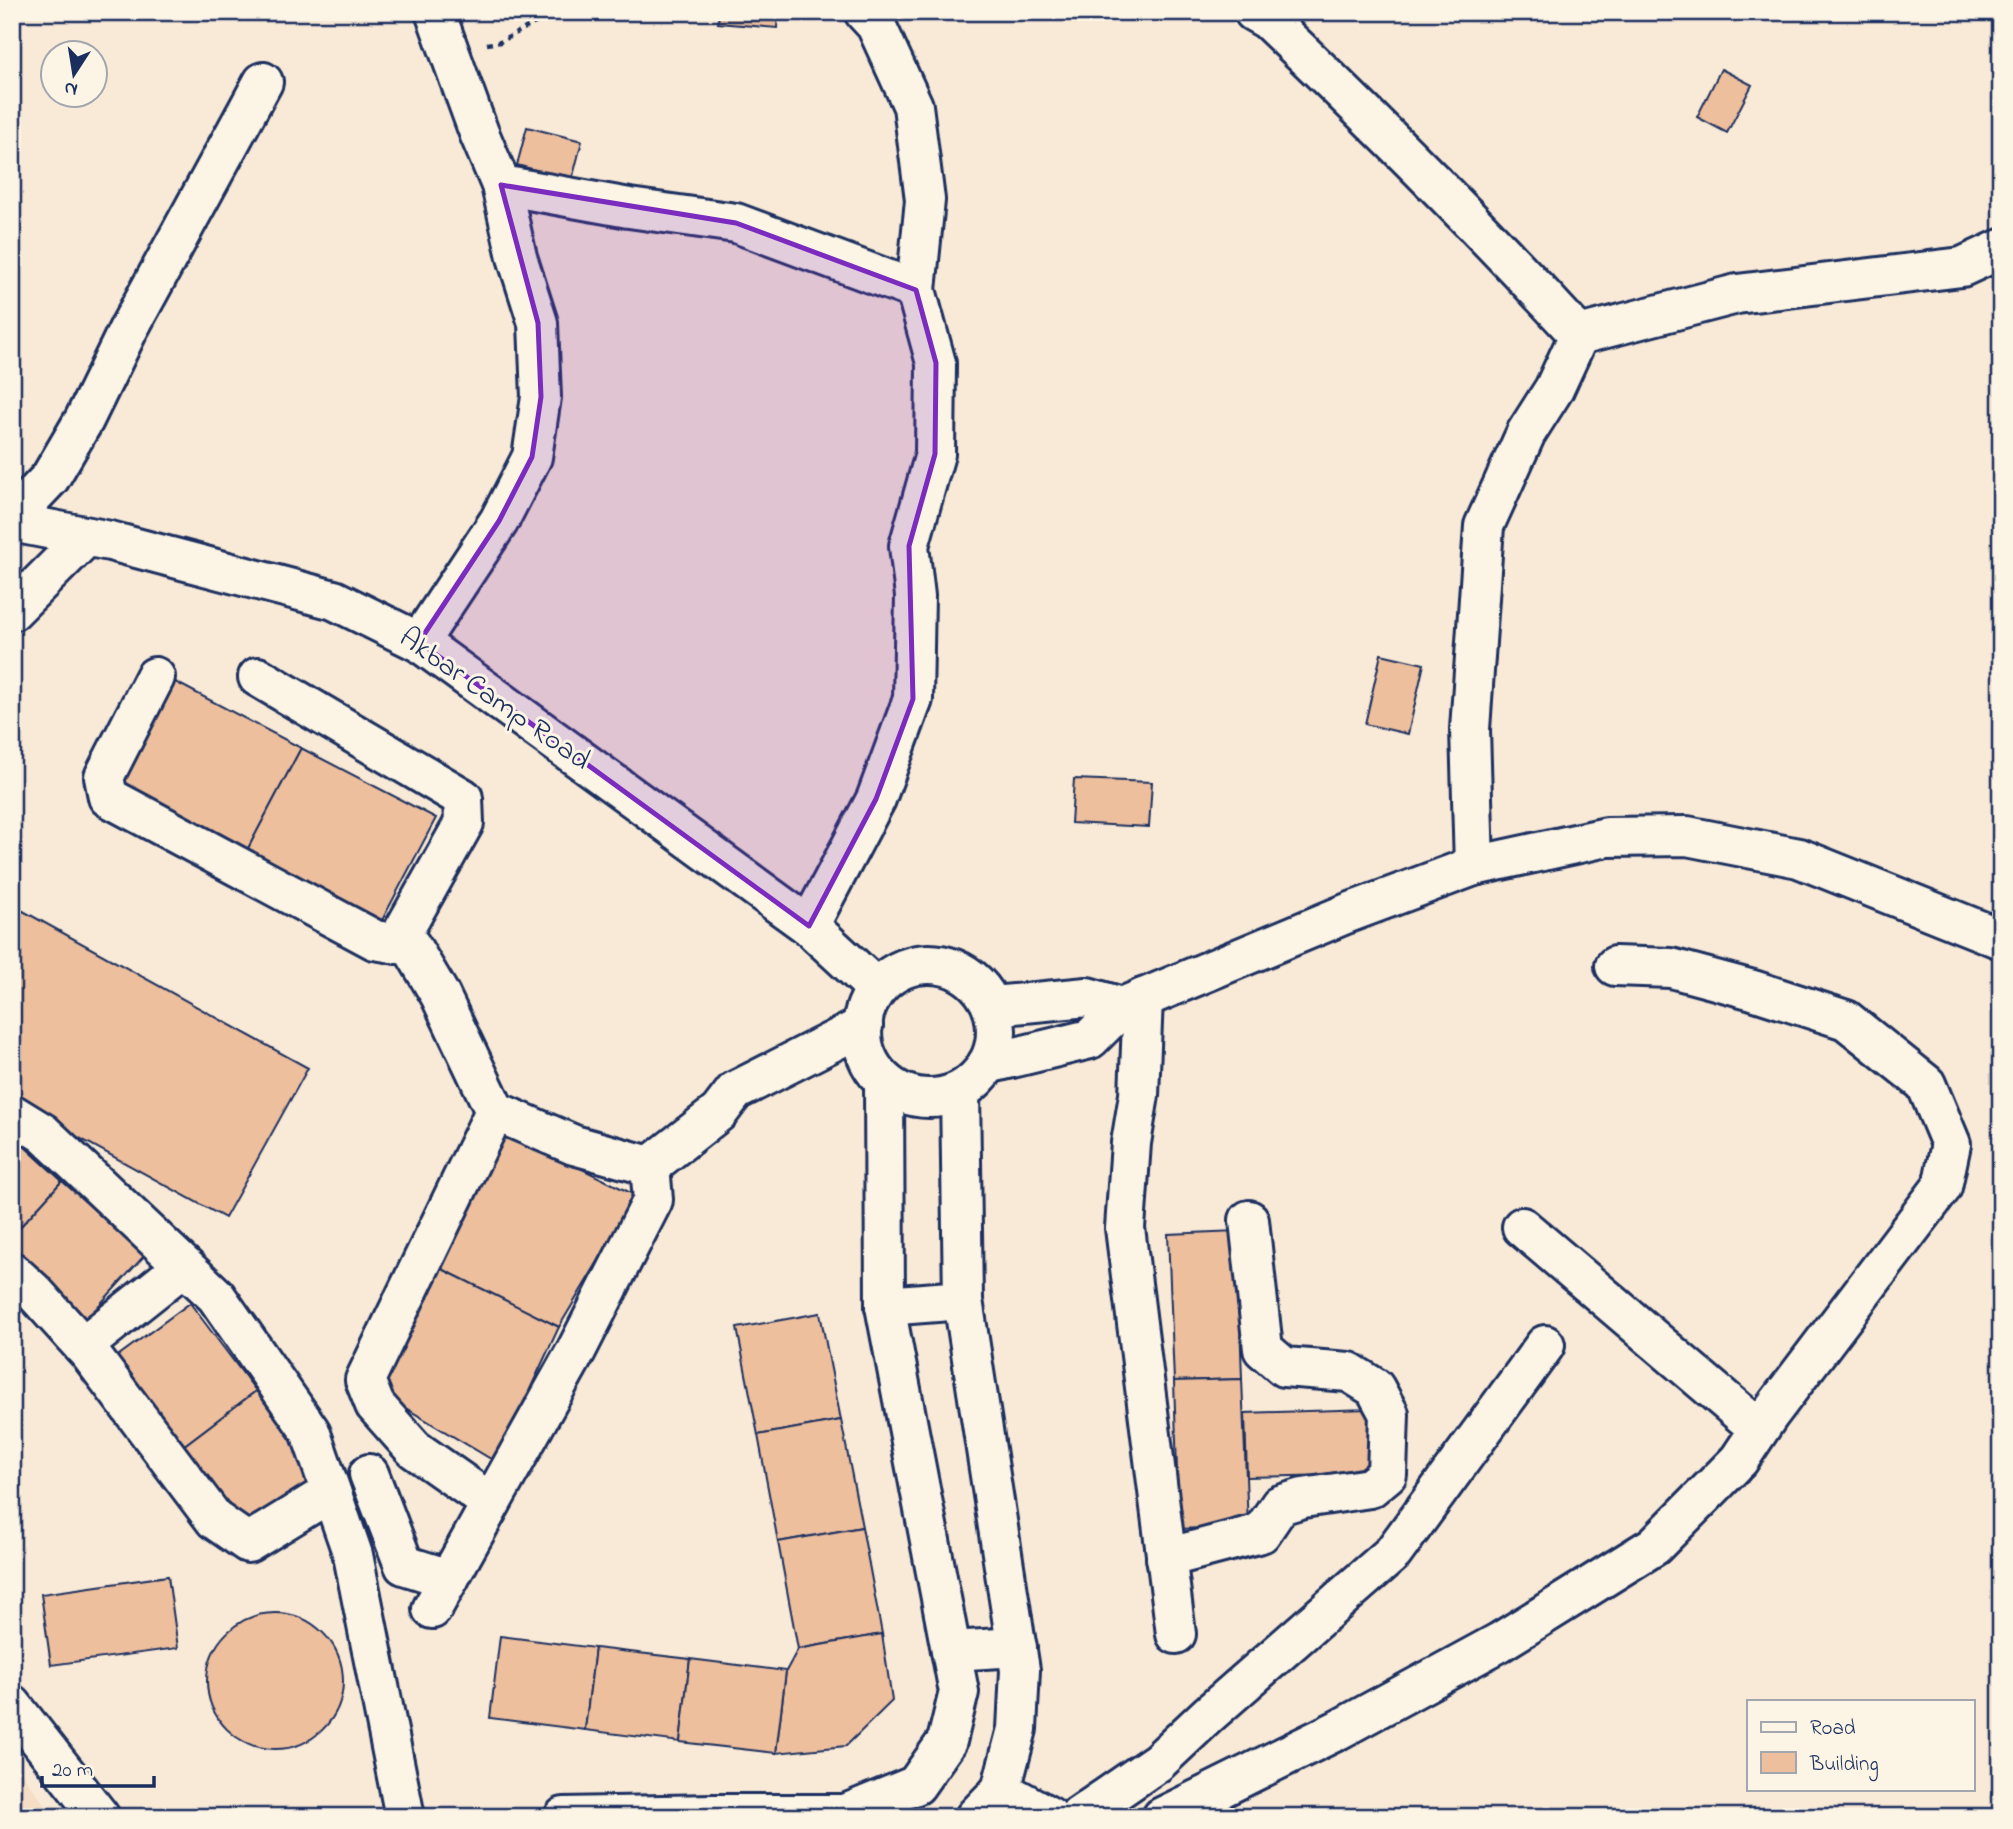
<svg xmlns="http://www.w3.org/2000/svg" width="2013" height="1829" font-family="'Indie Flower',sans-serif">
  <style>
    .built { fill: #f5ddc6 }
    .building { fill: #edbf9d; stroke: #1b2f5e; stroke-width: 2 }
    .lines { fill: none; stroke-linecap: round; stroke-linejoin: round }
    .minor-casing { stroke: #1b2f5e; stroke-width: 44 }
    .path { stroke: #1b2f5e; stroke-width: 4.5; stroke-dasharray: 5 5; stroke-linecap: butt }
    .minor { stroke: #fcf5e5; stroke-width: 38 }
    .marked { fill: #7b2cbf; fill-opacity: 0.2; stroke: #7b2cbf; stroke-width: 5; stroke-linejoin: round }
    .labels { text-anchor: middle; dominant-baseline: central; stroke-width: 6; stroke-linejoin: round; paint-order: stroke }
    .street-label { font-size: 30px; fill: #1b2f5e; stroke: #fcf5e5 }
  </style>
  <rect width="100%" height="100%" fill="#f9ead7"/>
  <filter id="ink" filterUnits="userSpaceOnUse"><feTurbulence type="fractalNoise" baseFrequency=".0143" numOctaves="2"/><feDisplacementMap in="SourceGraphic" scale="14" xChannelSelector="R" yChannelSelector="G"/><feConvolveMatrix kernelMatrix="1 2 1 2 8 2 1 2 1" color-interpolation-filters="sRGB"/></filter>
  <g filter="url(#ink)">
    <polygon class="built" points="12,1760 54,1817 12,1817"/>
    <g class="building">
      <polygon points="719,12 778,12 777,28 718,23"/>
      <polygon points="1721,69 1752,85 1727,133 1697,117"/>
      <polygon points="527,127 582,141 572,180 517,165"/>
      <polygon points="1381,654 1424,664 1408,734 1365,724"/>
      <polygon points="166,677 301,748 244,856 109,786"/>
      <polygon points="301,748 436,818 379,926 244,856"/>
      <polygon points="1074,779 1152,782 1149,827 1071,823"/>
      <polygon points="14,906 308,1068 225,1218 12,1101 12,909"/>
      <polygon points="505,1131 637,1196 559,1327 440,1268"/>
      <polygon points="12,1135 62,1181 12,1236"/>
      <polygon points="62,1181 145,1255 82,1324 12,1260 12,1236"/>
      <polygon points="1237,1231 1242,1379 1174,1381 1168,1234"/>
      <polygon points="440,1268 559,1327 496,1462 379,1392"/>
      <polygon points="190,1303 256,1391 182,1447 115,1358"/>
      <polygon points="820,1313 841,1420 758,1435 737,1328"/>
      <polygon points="1242,1379 1248,1526 1179,1529 1174,1381"/>
      <polygon points="256,1391 323,1479 249,1534 182,1447"/>
      <polygon points="1369,1409 1371,1474 1247,1477 1245,1413"/>
      <polygon points="841,1420 862,1527 778,1542 758,1435"/>
      <polygon points="862,1527 882,1634 798,1649 778,1542"/>
      <polygon points="168,1576 178,1648 51,1665 41,1594"/>
      <circle cx="275" cy="1681" r="68"/>
      <polygon points="882,1634 892,1701 846,1746 776,1753 786,1671 798,1649"/>
      <polygon points="500,1636 595,1648 585,1730 490,1718"/>
      <polygon points="595,1648 690,1659 680,1742 585,1730"/>
      <polygon points="690,1659 786,1671 776,1753 680,1742"/>
    </g>
    <g class="lines">
      <g class="minor-casing">
        <g id="minor">
          <path d="M1254,12L1268,20C1375,122 1479,226 1579,335L1554,389L1526,433L1484,526L1470,729L1474,866"/>
          <polyline points="501,185 629,208 736,223 916,290"/>
          <polyline points="1579,335 1737,294 1962,267 2001,249"/>
          <polyline points="12,518 50,478 84,420 129,328 263,82"/>
          <polyline points="12,522 110,541 334,600 419,642 809,926 876,988"/>
          <polyline points="12,611 86,537"/>
          <polyline points="419,642 499,521 532,457 541,397 538,323 517,257 501,185 479,133 435,12"/>
          <polyline points="155,677 104,777 108,797 375,940 411,946 440,995 495,1111 574,1145 650,1166 719,1112 735,1091 863,1026"/>
          <polyline points="258,677 463,798 464,823 396,944"/>
          <polyline points="809,926 876,799 913,699 915,596 909,546 935,454 936,363 916,290 925,200 913,106 876,25 864,12"/>
          <circle cx="929" cy="1031" r="67"/>
          <polyline points="1143,998 1139,1095 1131,1143 1125,1228 1176,1634"/>
          <polyline points="993,1006 1087,997 1122,1007"/>
          <polyline points="987,1064 1090,1039 1122,1007 1348,913 1474,866 1607,837 1687,836 1799,858 2001,939"/>
          <polyline points="960,1091 963,1300 1020,1670 1017,1729 1001,1790 975,1817"/>
          <polyline points="12,1114 43,1133 216,1296 310,1431 353,1555 405,1817"/>
          <polyline points="1522,1227 1759,1429"/>
          <polyline points="12,1272 34,1292 90,1354 215,1520 248,1543 331,1492"/>
          <polyline points="885,1306 963,1300"/>
          <polyline points="83,1346 184,1266"/>
          <polyline points="369,1474 404,1565 449,1579"/>
          <polyline points="491,1503 414,1449 375,1405 365,1380 495,1111"/>
          <polyline points="1166,1558 1261,1533 1280,1505 1303,1498 1370,1488 1387,1474 1389,1414 1375,1388 1349,1372 1284,1367 1263,1349 1249,1220"/>
          <polyline points="432,1609 576,1351 653,1200 650,1166"/>
          <polyline points="951,1651 1017,1647"/>
          <polyline points="12,1705 100,1817"/>
          <polyline points="1001,1790 1050,1817"/>
          <polyline points="564,1817 713,1814 845,1814 916,1785 947,1741 959,1692 885,1306 884,1081"/>
          <polyline points="1078,1817 1158,1762 1209,1714 1393,1553 1545,1345"/>
          <polyline points="1162,1817 1338,1730 1500,1642 1654,1546 1739,1460 1769,1415 1942,1187 1951,1144 1926,1084 1846,1020 1753,990 1671,968 1615,966"/>
        </g>
      </g>
      <polyline class="path" points="487,44 500,42 555,12"/>
      <use href="#minor" class="minor"/>
    </g>
  </g>
  <path class="marked" d="M501,185L736,223L916,290L936,363L935,454L909,546L913,699L876,799L809,926L419,642L499,521L532,457L541,397L538,323Z"/>
  <g class="labels">
    <g class="street-label">
      <text transform="translate(494 700) rotate(35)">Akbar Camp Road</text>
    </g>
  </g>
  <rect width="2013" height="1829" fill="none" stroke="#fcf5e5" stroke-width="42"/>
  <rect x="21" y="21" width="1971" height="1787" fill="none" stroke="#1b2f5e" stroke-width="2.5" filter="url(#ink)"/>
  <rect x="1747" y="1700" width="228" height="91" fill="#fcf5e5" stroke="#a2a6af" stroke-width="2"/>
  <rect x="1761" y="1722" width="35" height="10" fill="#fcf5e5" stroke="#a2a6af" stroke-width="2"/>
  <text x="1810" y="1734" font-size="21" fill="#1b2f5e">Road</text>
  <rect x="1761" y="1752" width="35" height="21" fill="#edbf9d" stroke="#a2a6af" stroke-width="2"/>
  <text x="1810" y="1770" font-size="21" fill="#1b2f5e">Building</text>
  <g transform="translate(74 74) rotate(192)"><circle r="33" fill="#fcf5e5" stroke="#a2a6af" stroke-width="2"/>
  <path d="M0-5L12 26L0 18L-12 26Z" fill="#1b2f5e"/>
  <text y="-10" font-size="19" font-weight="bold" text-anchor="middle" fill="#1b2f5e">N</text>
  </g>
  <path d="M42 1776v10h112v-10" fill="none" stroke="#1b2f5e" stroke-width="3.5"/>
  <text x="52" y="1776" font-size="21" fill="#1b2f5e" stroke="#fcf5e5" stroke-width="5" paint-order="stroke">20 m</text>
</svg>
